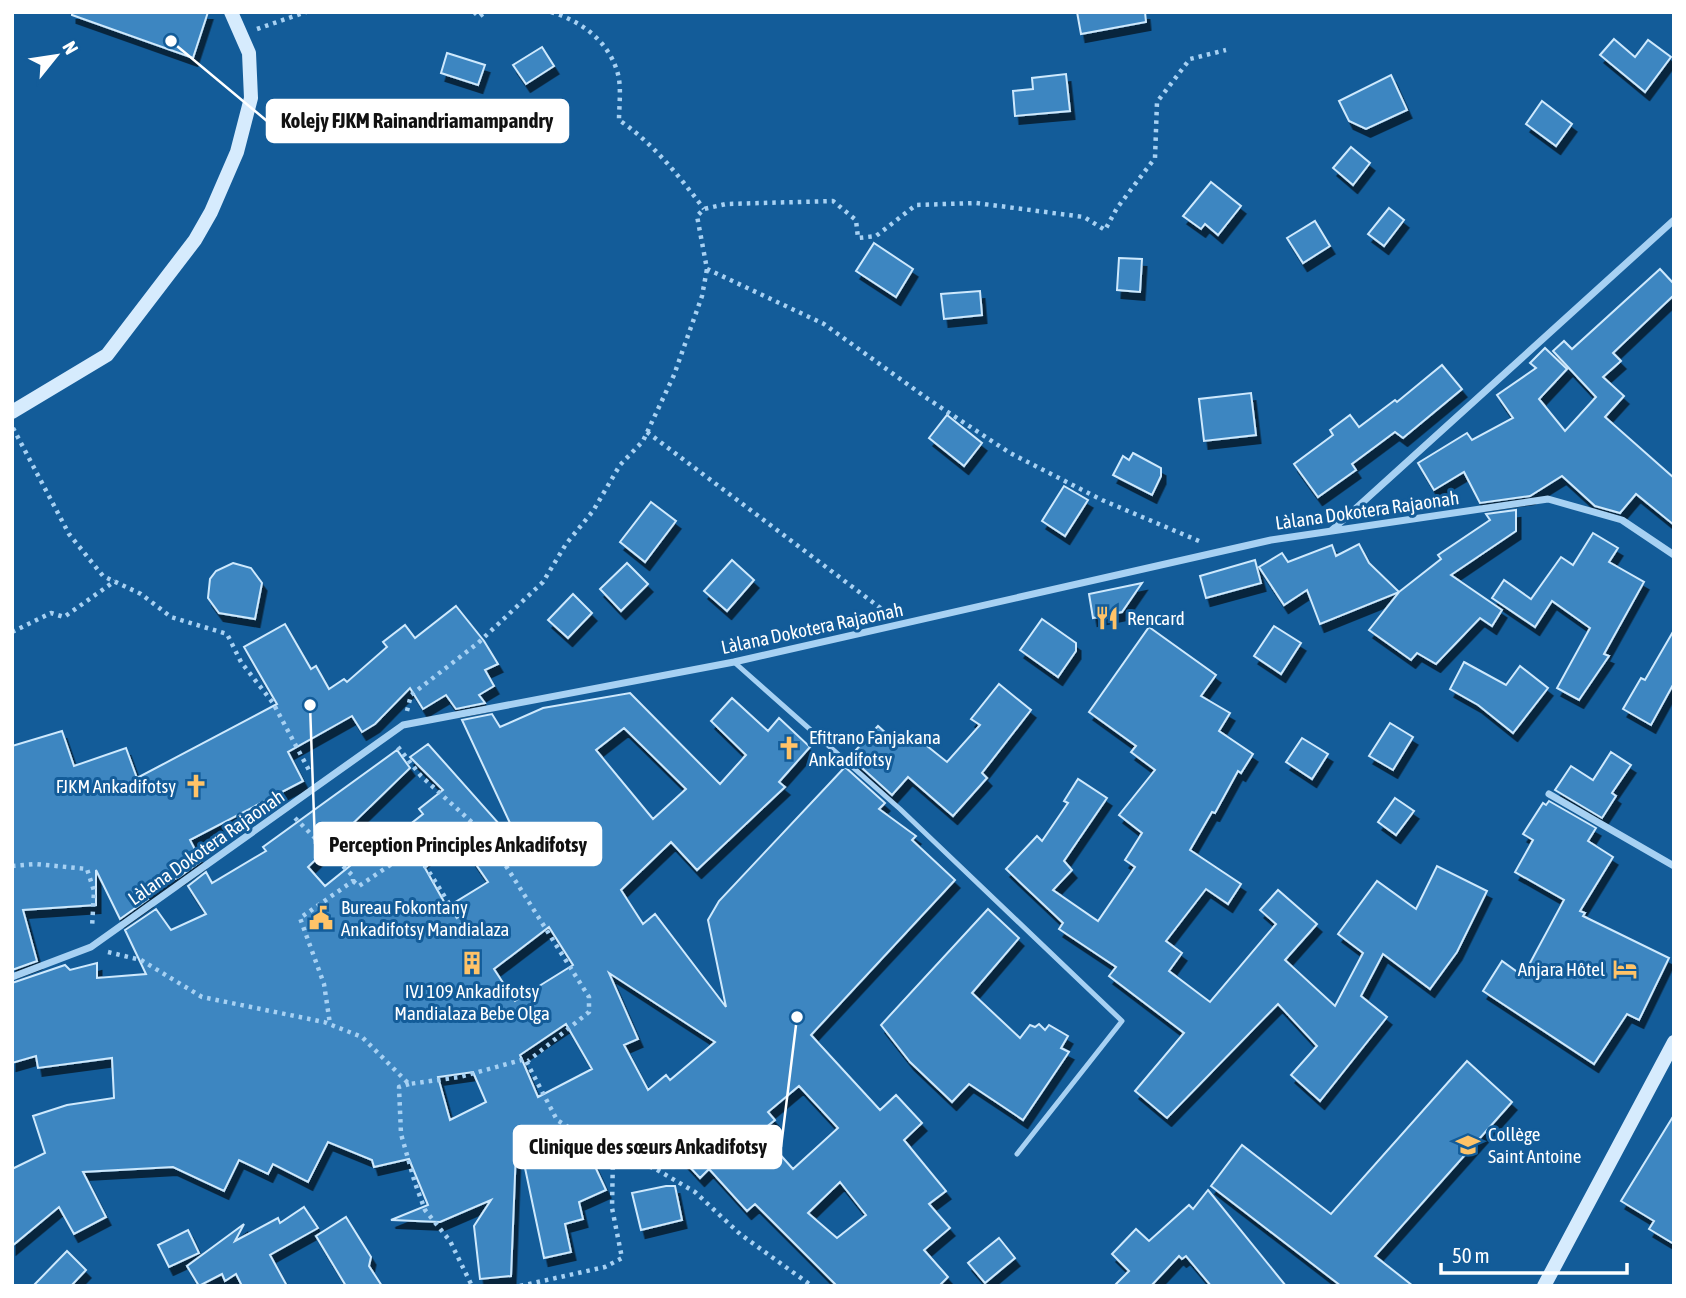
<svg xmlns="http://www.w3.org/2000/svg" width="1686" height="1298" font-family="'Asap Condensed',sans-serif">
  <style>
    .building { fill: #3d86c1; stroke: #cee9fd; stroke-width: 2; fill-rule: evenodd; filter: url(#shadow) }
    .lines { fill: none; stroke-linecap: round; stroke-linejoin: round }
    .path { stroke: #a7d1f3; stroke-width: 4.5; stroke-dasharray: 3.5 5; stroke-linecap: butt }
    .lane { stroke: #a7d1f3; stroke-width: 5 }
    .street { stroke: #a7d1f3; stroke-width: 7 }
    .secondary { stroke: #d6ebfd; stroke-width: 14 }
    .labels { text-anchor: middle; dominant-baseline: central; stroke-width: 6; stroke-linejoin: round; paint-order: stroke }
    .street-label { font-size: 19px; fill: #fff; stroke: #135c99 }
    .poi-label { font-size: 19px; fill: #fff; stroke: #135c99; text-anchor: start }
    .leader { fill: none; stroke: #fff; stroke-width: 2.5 }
    .callout-dot { fill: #fff; stroke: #135c99; stroke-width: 2.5 }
    .callout { fill: #fff; stroke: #fff; stroke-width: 2.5 }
    .callout-label { font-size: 21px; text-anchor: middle; font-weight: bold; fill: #111 }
  </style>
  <defs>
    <filter id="shadow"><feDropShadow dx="4.5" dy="8" stdDeviation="0" flood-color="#0009"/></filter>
  </defs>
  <rect width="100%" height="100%" fill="#135c99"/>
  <g class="building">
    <polygon points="72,12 208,12 193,58 72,15"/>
    <polygon points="1077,12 1145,12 1146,22 1081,34"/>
    <polygon points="1614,39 1635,57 1648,40 1671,57 1645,92 1600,55"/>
    <polygon points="542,47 554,66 526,84 513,65"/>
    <polygon points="447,53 485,65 478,85 441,73"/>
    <polygon points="1066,74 1070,111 1015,116 1013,91 1033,89 1032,78"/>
    <polygon points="1391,75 1407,110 1366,129 1349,121 1339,101"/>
    <polygon points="1542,101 1572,124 1556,146 1526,124"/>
    <polygon points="1351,147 1370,163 1353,185 1333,168"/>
    <polygon points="1211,182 1241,206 1218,235 1205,224 1201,229 1183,216"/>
    <polygon points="1389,208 1404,220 1384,246 1368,234"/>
    <polygon points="1315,221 1330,246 1303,263 1287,238"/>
    <polygon points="874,243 913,269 896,297 856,271"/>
    <polygon points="1119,258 1142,259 1140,292 1117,290"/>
    <polygon points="1660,269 1674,284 1674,295 1613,353 1621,361 1603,377 1624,396 1605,417 1674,478 1674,525 1636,494 1620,513 1595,506 1562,476 1530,496 1480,503 1464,472 1434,490 1418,463 1467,433 1472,440 1513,418 1497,395 1536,368 1530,363 1545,348 1567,369 1539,399 1565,431 1596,397 1553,351 1564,341 1572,349"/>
    <polygon points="980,291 982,315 944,319 941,294"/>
    <polygon points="1442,365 1462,389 1403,438 1395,432 1352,464 1356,470 1318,497 1294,464 1333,435 1330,430 1350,415 1359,427 1395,400 1397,402"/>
    <polygon points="1251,393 1256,435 1204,441 1199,399"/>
    <polygon points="947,415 982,443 964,466 929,438"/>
    <polygon points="1133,453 1161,468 1161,476 1152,495 1113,475 1123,456 1129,460"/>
    <polygon points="1064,486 1088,500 1065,536 1042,521"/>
    <polygon points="651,502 676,521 645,562 620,542"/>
    <polygon points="1516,510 1516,531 1451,575 1502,610 1492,626 1480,618 1436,664 1417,653 1411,660 1369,630 1399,592 1320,624 1307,590 1284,605 1259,567 1282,553 1288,562 1332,545 1336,556 1359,544 1369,563 1399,592 1441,559 1438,555 1490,520 1486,514"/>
    <polygon points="1593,533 1618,548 1609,562 1644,582 1604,654 1609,656 1579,700 1557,688 1590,628 1552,601 1535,627 1492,598 1504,580 1531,599 1561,557 1573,565"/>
    <polygon points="732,560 754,580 727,611 704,591"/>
    <polygon points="1255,560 1261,583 1206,598 1200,576"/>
    <polygon points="233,563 251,568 262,583 255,619 219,613 208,598 210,579 216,571"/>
    <polygon points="627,563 648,584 621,611 600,589"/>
    <polygon points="1142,583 1122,612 1093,618 1089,594"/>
    <polygon points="573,594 592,613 568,638 548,620"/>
    <polygon points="456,606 484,641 498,664 485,670 494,686 479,695 485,703 456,709 446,695 423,709 410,688 375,724 362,732 352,716 288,752 303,781 190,840 201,861 179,877 145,894 148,899 120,919 96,870 96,905 23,910 37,961 12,970 12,746 62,731 74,766 126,748 137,778 277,704 244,647 285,624 311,669 316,666 329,689 344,679 347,682 387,647 383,642 405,625 415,638"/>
    <polygon points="1042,619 1076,643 1076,651 1058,677 1020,650"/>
    <polygon points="1274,626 1301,643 1281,674 1254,656"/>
    <polygon points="1149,627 1216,675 1201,696 1230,713 1219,731 1253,754 1241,773 1238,771 1215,813 1212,812 1190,850 1241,884 1228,904 1206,889 1166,941 1182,953 1169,971 1210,1002 1276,924 1260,910 1278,890 1317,924 1285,960 1335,1006 1363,953 1338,934 1377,881 1416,909 1437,866 1487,891 1457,952 1430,989 1383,954 1361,996 1387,1017 1320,1101 1291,1075 1317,1046 1278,1004 1167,1118 1135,1091 1184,1033 1109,976 1116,967 1059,929 1063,923 1006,869 1037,836 1042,841 1068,803 1064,801 1078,779 1107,798 1064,861 1072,870 1053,890 1098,921 1135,867 1125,860 1142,833 1119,815 1155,770 1131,752 1136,746 1089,712"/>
    <polygon points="1674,630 1674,683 1651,725 1623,709 1641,678 1645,680"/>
    <polygon points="1464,662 1506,685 1520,666 1548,688 1513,733 1478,705 1450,689"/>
    <polygon points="999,684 1031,710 982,773 987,778 953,816 908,777 892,795 852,759 858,753 855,751 878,726 897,743 907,730 947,762 980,725 971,719"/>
    <path d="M630,693L720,784L746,755L711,721L732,698L768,731L779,718L810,747L779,782L785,787L697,870L671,842L621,890L643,924L655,914L726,1007L708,920L719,901L845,767L885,803L879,809L916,836L912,840L955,880L811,1035L880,1110L896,1095L922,1123L904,1140L946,1191L929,1204L950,1228L924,1250L948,1277L939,1286H837L755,1204L747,1211L709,1169L700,1178L660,1135L649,1149L635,1138L630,1152L577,1128L606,1190L579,1202L583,1219L565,1224L571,1252L544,1258L521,1149L516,1150L511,1276L480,1279L474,1226L491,1200L440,1222L391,1220L428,1205L409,1159L374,1167L372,1160L328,1142L308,1182L273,1164L268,1174L239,1160L224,1191L173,1167L83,1172L106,1217L74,1234L59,1207L12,1246V1169L45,1153L33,1116L67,1105L114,1098L112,1058L38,1068L36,1056L12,1063V983L65,965L70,970L97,963V978L146,974L125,930L156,909L171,930L206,914L188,886L206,872L212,883L266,851L263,847L397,750L410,768L308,867L325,886L382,840L385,844L423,814L419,809L443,790L410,757L428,744L523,851L462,720L492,714L500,727L543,708ZM624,728L686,789L653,819L596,750ZM455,834L488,882L447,907L421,861ZM549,927L573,965L515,1001L494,969ZM609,973L715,1042L670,1080L666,1075L648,1090L624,1045L638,1039ZM566,1024L592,1069L538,1097L520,1055ZM473,1072L486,1102L450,1120L438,1077ZM799,1086L838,1128L793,1169L760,1132L775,1120L768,1112ZM840,1182L866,1215L837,1238L808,1213Z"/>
    <polygon points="1390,723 1413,737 1393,770 1369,756"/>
    <polygon points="1302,738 1328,754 1312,779 1286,762"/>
    <polygon points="1611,752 1631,765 1612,793 1616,796 1602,818 1555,790 1571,766 1593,780"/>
    <polygon points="1395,798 1414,811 1396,835 1378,822"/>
    <polygon points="1549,801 1596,828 1588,841 1613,857 1580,911 1585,913 1583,916 1669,958 1639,1020 1627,1014 1594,1064 1483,991 1502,961 1523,976 1564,900 1515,872 1533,840 1523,834 1543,803 1546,805"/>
    <polygon points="988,909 1019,938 972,993 1020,1038 1030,1025 1035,1027 1039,1024 1045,1030 1049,1025 1068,1036 1061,1048 1069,1052 1023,1120 969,1084 952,1102 910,1062 881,1025"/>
    <polygon points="1467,1061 1512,1102 1375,1256 1413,1286 1341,1286 1211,1186 1242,1145 1331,1214"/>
    <polygon points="1674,1115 1674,1244 1649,1229 1654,1221 1621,1201"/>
    <polygon points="666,1186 675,1186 682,1220 641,1230 632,1193"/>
    <polygon points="1208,1190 1286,1286 1211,1286 1186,1256 1182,1259 1179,1256 1151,1286 1114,1286 1129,1271 1112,1254 1136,1229 1149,1241 1189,1205 1193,1209"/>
    <polygon points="304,1207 318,1228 270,1255 287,1286 242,1286 236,1274 225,1281 222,1274 199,1286 187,1266 244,1224 235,1241 278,1218 280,1223"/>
    <polygon points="346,1217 371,1257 369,1266 382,1286 346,1286 316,1236"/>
    <polygon points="188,1230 199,1253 169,1267 158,1245"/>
    <polygon points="999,1238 1015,1258 985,1283 968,1263"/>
    <polygon points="67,1251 86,1270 71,1286 33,1286"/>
  </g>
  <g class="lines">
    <g class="path">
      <polyline points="474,12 479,17 485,12"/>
      <path d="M551,12C581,21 608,41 617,71C622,85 619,106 619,120C654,144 679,176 704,209"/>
      <polyline points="257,29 306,12"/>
      <polyline points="13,428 69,534 103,576 141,594 171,617 227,634 241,662 273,703 310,772"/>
      <polyline points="647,432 887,613"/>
      <polyline points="1199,541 1102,500 1010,453 928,399 824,324 707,269 697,216 704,209 726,204 833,201 856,220 858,238 876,236 916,205 976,203 1084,217 1105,230 1117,208 1155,158 1157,102 1190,59 1226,50"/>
      <polyline points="12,632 51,613 64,617 115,581"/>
      <polyline points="407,711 411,695 478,643 543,582 566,544 593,511 620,465 643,441 674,375 702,296 707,269"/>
      <polyline points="398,747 421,776 487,836 589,997 589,1012 528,1061"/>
      <polyline points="295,818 353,876 353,881 300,918 324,984 330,1024"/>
      <polyline points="12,866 36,864 87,869 94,891 92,928"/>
      <polyline points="353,881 359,886 405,855 426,867 462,924"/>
      <polyline points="108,952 141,960 202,997 324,1022 362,1037 409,1084 460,1077 525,1059 557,1120 613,1155 654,1168 695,1192 740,1234 812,1286"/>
      <polyline points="409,1084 399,1087 401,1134 415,1183 425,1210 450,1241 472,1286"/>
      <polyline points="520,1286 605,1267 622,1258 612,1208 613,1155"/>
    </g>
    <polyline class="lane" points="734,662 900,809 1122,1021 1017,1154"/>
    <g class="street">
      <polyline points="1332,530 1674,220"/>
      <polyline points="1549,794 1674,866"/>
      <polyline points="12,977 91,947 403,725 734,662 1271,540 1548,499 1622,520 1674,555"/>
    </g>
    <g class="secondary">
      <polyline points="12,412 107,355 195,240 211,212 237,152 251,98 249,53 231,12"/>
      <polyline points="1544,1286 1674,1042"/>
    </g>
  </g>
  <defs>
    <g id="restaurant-bare" transform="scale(1.89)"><path d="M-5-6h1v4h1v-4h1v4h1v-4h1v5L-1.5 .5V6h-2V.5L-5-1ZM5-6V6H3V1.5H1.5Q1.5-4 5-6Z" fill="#ffc368" stroke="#135c99" stroke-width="2.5" paint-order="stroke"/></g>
    <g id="church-bare" transform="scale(1.89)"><path d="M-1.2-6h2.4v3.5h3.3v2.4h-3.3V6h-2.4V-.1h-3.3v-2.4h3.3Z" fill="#ffc368" stroke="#135c99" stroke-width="2.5" paint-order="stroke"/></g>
    <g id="civic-bare" transform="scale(1.89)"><path d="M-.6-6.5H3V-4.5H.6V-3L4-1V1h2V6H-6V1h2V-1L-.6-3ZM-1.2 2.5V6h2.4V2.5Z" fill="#ffc368" stroke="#135c99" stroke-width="2.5" paint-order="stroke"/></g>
    <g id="building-bare" transform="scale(1.89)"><path d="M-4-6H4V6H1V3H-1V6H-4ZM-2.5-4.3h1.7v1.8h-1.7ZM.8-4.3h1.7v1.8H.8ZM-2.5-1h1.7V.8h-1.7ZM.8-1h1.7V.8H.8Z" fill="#ffc368" stroke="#135c99" stroke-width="2.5" paint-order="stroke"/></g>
    <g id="hotel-bare" transform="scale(1.89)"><path d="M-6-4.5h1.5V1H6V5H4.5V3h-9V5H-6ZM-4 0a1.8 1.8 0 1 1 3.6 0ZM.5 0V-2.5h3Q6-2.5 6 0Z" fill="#ffc368" stroke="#135c99" stroke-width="2.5" paint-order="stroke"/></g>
    <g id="school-bare" transform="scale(1.89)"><path d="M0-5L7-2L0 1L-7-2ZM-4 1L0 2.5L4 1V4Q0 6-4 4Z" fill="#ffc368" stroke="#135c99" stroke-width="2.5" paint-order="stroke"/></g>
  </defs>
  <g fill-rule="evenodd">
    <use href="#restaurant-bare" x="1107" y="618"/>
    <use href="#church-bare" x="789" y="748"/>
    <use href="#church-bare" x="196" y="786"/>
    <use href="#civic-bare" x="321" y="918"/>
    <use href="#building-bare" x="472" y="963"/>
    <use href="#hotel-bare" x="1625" y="969"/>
    <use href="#school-bare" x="1468" y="1145"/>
  </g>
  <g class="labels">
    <g class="street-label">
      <text transform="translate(1367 510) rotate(-8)">Làlana Dokotera Rajaonah</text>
      <text transform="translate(812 628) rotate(-12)">Làlana Dokotera Rajaonah</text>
      <text transform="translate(206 847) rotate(-35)">Làlana Dokotera Rajaonah</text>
    </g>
    <g class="poi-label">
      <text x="1127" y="618">Rencard</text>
      <text x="809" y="737">Efitrano Fanjakana<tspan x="809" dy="22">Ankadifotsy</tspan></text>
      <text x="176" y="786" text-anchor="end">FJKM Ankadifotsy</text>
      <text x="341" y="907">Bureau Fokontany<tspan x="341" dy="22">Ankadifotsy Mandialaza</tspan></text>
      <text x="1605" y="969" text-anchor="end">Anjara Hôtel</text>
      <text x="472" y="991" text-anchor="middle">IVJ 109 Ankadifotsy<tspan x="472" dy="22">Mandialaza Bebe Olga</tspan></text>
      <text x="1488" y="1134">Collège<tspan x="1488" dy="22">Saint Antoine</tspan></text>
    </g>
  </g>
  <path class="leader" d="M171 41L267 121M310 705L315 844M797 1017L781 1147"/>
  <g class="callout-dot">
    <circle cx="171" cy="41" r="7"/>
    <circle cx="310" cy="705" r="7"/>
    <circle cx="797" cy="1017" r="7"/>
  </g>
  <g class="callout">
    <rect x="267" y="100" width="301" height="42" rx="7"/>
    <rect x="315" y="823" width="286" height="42" rx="7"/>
    <rect x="514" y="1126" width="267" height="42" rx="7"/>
  </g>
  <g class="callout-label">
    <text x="417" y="128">Kolejy FJKM Rainandriamampandry</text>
    <text x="458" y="852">Perception Principles Ankadifotsy</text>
    <text x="648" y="1154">Clinique des sœurs Ankadifotsy</text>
  </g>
  <rect width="1686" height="1298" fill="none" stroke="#ffffff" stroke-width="28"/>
  <g transform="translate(56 56) rotate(60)" stroke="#135c99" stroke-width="5" paint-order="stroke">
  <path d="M0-5L12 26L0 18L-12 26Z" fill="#ffffff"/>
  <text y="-10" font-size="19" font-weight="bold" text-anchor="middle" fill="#ffffff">N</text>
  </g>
  <path d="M1441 1263v10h186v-10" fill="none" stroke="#ffffff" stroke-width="3.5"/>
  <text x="1452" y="1263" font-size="21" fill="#ffffff" stroke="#135c99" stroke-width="5" paint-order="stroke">50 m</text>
</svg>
